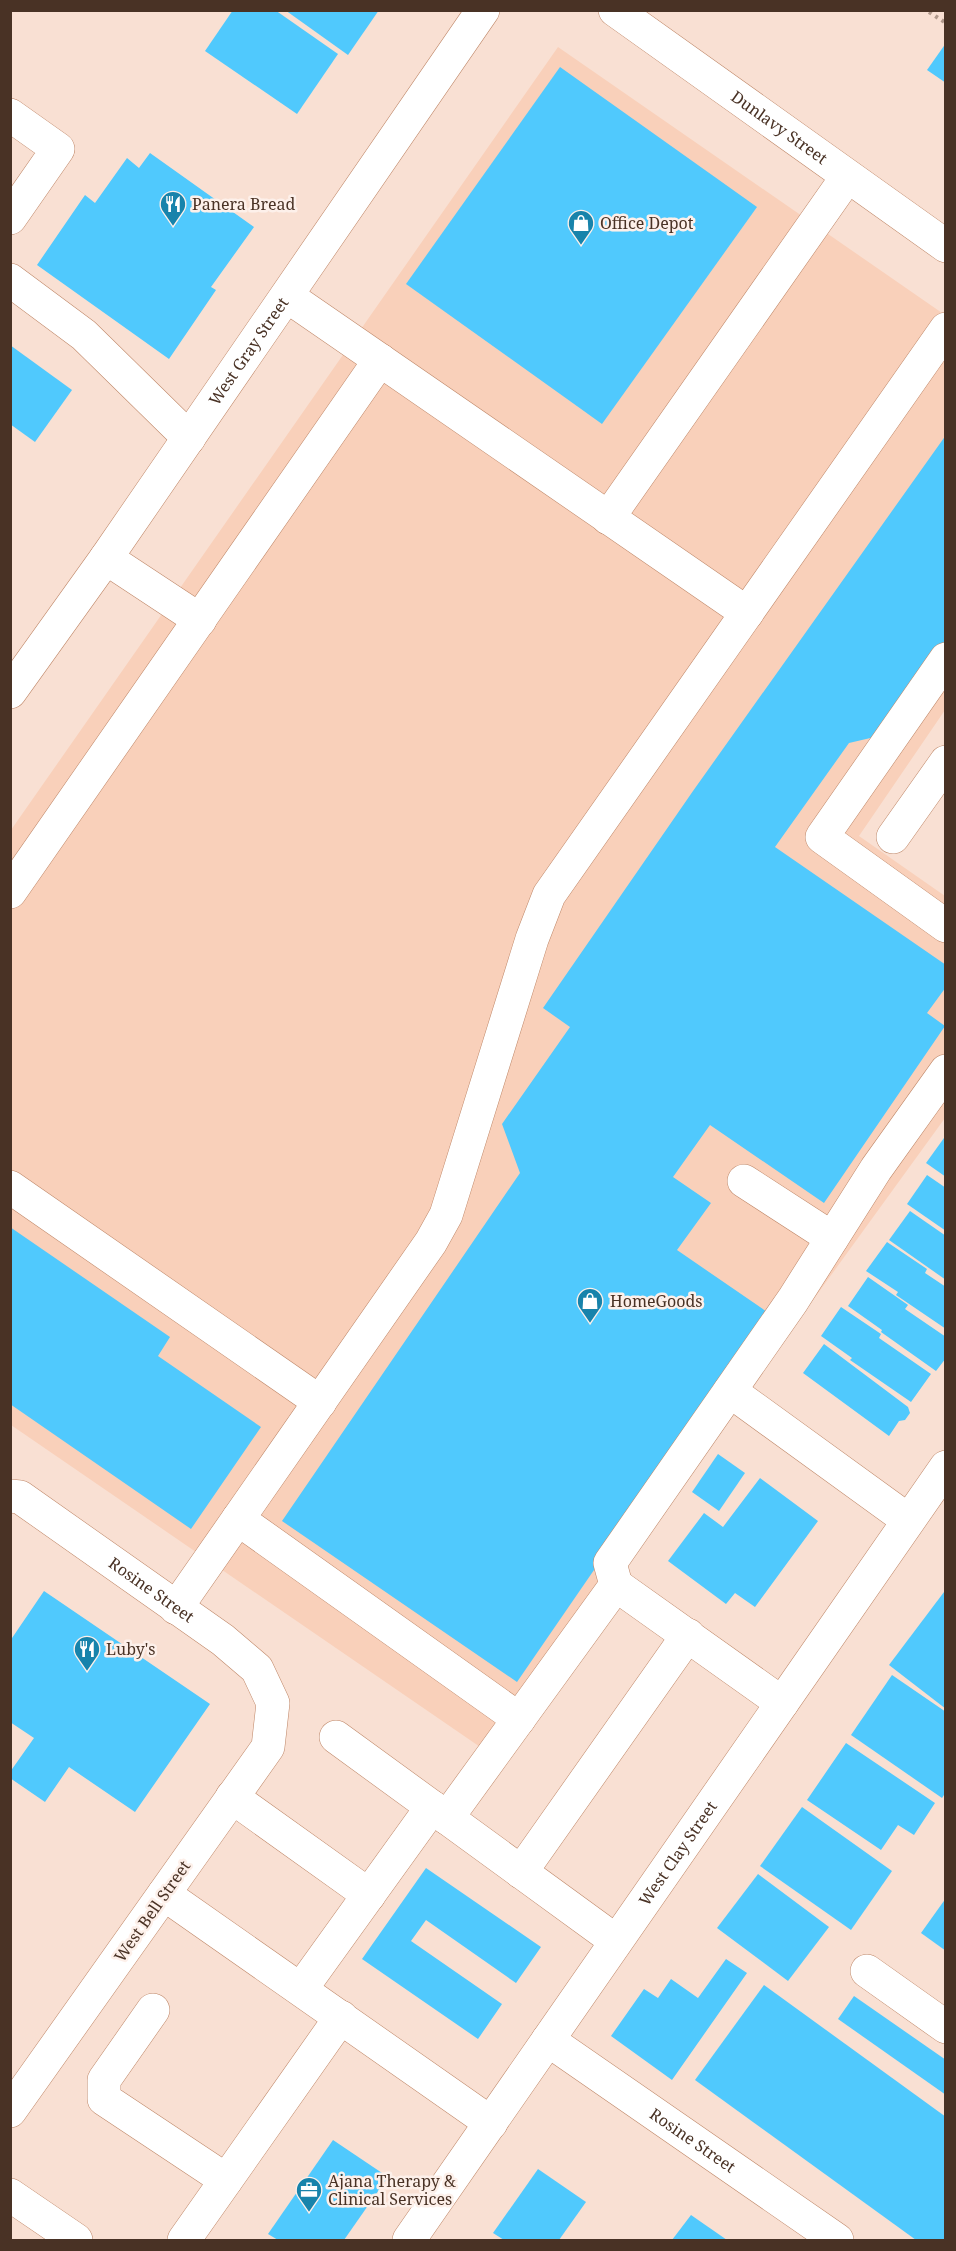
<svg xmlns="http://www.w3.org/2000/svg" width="956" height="2251" font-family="'Noto Serif',serif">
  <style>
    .built { fill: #f9d0ba }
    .building { fill: #50c9fd }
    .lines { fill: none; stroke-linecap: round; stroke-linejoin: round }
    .minor-casing { stroke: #bf8768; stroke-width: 34 }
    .major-casing { stroke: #bf8768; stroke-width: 34 }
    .path { stroke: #b0988b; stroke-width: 4; stroke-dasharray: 3 4.5; stroke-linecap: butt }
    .minor { stroke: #fff; stroke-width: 33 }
    .major { stroke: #fff; stroke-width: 33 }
    .labels { text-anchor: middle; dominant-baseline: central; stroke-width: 5; stroke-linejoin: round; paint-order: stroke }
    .street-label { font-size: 16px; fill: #493225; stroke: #fdf0ea }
    .poi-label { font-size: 16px; fill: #493225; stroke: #fdf0ea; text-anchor: start }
  </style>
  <rect width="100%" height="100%" fill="#f9e0d3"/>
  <polygon class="built" points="558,47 945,315 945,710 859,836 945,896 945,1118 486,1751 11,1425 11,830"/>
  <g class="building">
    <polygon points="233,10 275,10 338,54 297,114 205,51"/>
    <polygon points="285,10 379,10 348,55"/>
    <polygon points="946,43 946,83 927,70"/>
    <polygon points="560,67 757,207 602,424 406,284"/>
    <polygon points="150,153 254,227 211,287 216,290 169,359 37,265 85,195 95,203 127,158 139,168"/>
    <polygon points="10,345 72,390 35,442 10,424"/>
    <polygon points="946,435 946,641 879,736 849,743 775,847 946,965 946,987 927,1013 945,1026 824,1203 710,1125 673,1177 711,1203 677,1250 770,1314 517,1682 282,1521 520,1173 502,1124 570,1027 543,1008 693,791"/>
    <polygon points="944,1138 946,1139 946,1177 926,1163"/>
    <polygon points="927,1175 946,1188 946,1231 907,1204"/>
    <polygon points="910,1211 946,1236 946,1280 889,1240"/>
    <polygon points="10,1227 170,1337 158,1356 261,1427 191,1529 10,1404"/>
    <polygon points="887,1242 927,1269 925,1273 946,1287 946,1329 896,1295 898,1292 866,1271"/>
    <polygon points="868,1277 908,1305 905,1309 946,1337 946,1358 936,1371 881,1332 882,1330 848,1306"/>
    <polygon points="841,1307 881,1334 879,1338 931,1374 911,1402 850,1360 852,1358 821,1336"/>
    <polygon points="824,1344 908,1407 910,1413 905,1420 899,1421 889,1436 803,1373"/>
    <polygon points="718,1454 745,1473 719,1511 692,1492"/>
    <polygon points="760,1478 818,1521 755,1607 735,1593 726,1604 668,1561 704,1513 723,1527"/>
    <polygon points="44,1591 210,1704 135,1812 69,1767 45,1802 10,1778 10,1772 34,1738 10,1722 10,1641"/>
    <polygon points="944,1592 946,1594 946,1709 889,1665"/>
    <polygon points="892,1675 946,1712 946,1792 942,1798 851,1735"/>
    <polygon points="846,1743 935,1803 914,1835 898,1825 881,1850 807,1800"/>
    <polygon points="802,1807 892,1871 851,1930 760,1866"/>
    <polygon points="426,1868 541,1947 516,1983 426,1920 411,1941 502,2004 478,2039 362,1959"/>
    <polygon points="758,1874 829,1927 788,1981 717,1928"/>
    <polygon points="946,1898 946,1951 921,1933"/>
    <polygon points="726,1959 747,1973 672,2080 611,2036 644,1989 658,1998 671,1979 698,1998"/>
    <polygon points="764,1985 946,2117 945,2240 916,2240 695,2080"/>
    <polygon points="854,1996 946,2060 946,2095 838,2019"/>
    <polygon points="333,2140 388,2177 344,2240 278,2240 268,2234"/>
    <polygon points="538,2169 586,2202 559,2240 504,2240 493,2233"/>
    <polygon points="691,2215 727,2240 672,2240"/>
  </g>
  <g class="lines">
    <g class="minor-casing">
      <g id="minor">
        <path id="s1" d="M615,10L946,246"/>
        <polyline points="10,115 58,149 10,218"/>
        <polyline points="10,280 84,335 189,438"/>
        <polyline points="287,296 747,613"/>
        <polyline points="608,518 847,177"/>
        <polyline points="106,558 200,620"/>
        <polyline points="946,659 822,837 946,926"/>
        <polyline points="893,837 946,762"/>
        <polyline points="10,892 380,360"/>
        <polyline points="744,1181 832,1238"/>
        <polyline points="10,1187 320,1402"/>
        <polyline points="730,1391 908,1520"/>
        <path id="s2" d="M10,1496L20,1497L223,1640L257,1669L273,1703L268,1747L10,2111"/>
        <polyline points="238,1519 519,1719"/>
        <polyline points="616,1585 782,1703"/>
        <polyline points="176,1608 431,1242 446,1215 532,939 549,895 946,329"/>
        <polyline points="336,1737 616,1941"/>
        <polyline points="232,1797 369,1895"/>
        <polyline points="447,1818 616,1585 610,1563 793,1300 876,1169 946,1071"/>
        <polyline points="521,1872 688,1635"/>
        <polyline points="164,1894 491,2123"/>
        <polyline points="867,1971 946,2027"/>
        <polyline points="301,1989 432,1807"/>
        <polyline points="153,2010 104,2080 104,2099 226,2180"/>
        <path id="s3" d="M548,2040L837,2240"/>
        <polyline points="184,2240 341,2017"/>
        <path id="s4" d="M409,2240L946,1467"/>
      </g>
    </g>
    <g class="major-casing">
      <g id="major">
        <path id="s5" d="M10,692L106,558L483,10"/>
        <polyline points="10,2195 76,2240"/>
      </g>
    </g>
    <polyline class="path" points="929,12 946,23"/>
    <use href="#minor" class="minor"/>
    <use href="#major" class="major"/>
  </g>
  <defs>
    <g id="restaurant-pin" transform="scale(1.35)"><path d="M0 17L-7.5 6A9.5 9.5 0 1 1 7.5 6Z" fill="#1783ab" stroke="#fdf0ea"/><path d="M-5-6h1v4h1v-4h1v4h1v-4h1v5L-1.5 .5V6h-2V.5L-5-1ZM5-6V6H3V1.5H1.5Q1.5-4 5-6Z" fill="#fff"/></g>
    <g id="shop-pin" transform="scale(1.35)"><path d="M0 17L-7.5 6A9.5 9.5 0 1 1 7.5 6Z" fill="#1783ab" stroke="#fdf0ea"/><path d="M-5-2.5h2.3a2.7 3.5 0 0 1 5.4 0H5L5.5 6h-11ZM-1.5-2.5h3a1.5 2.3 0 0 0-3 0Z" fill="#fff"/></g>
    <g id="office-pin" transform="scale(1.35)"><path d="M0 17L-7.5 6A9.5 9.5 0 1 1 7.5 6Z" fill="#1783ab" stroke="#fdf0ea"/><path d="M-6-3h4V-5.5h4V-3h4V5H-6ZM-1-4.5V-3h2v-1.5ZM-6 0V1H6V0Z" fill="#fff"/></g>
  </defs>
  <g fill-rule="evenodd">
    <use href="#restaurant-pin" x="173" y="204"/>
    <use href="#shop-pin" x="581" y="223"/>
    <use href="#shop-pin" x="590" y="1301"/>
    <use href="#restaurant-pin" x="87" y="1649"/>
    <use href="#office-pin" x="309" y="2190"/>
  </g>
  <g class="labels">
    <g class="street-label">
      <text stroke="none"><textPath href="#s1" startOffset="202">Dunlavy Street</textPath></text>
      <text stroke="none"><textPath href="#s5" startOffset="416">West Gray Street</textPath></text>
      <text stroke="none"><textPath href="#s2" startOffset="171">Rosine Street</textPath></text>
      <text stroke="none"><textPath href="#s4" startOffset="471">West Clay Street</textPath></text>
      <text transform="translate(152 1911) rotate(-55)">West Bell Street</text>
      <text stroke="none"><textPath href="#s3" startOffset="176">Rosine Street</textPath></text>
    </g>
    <g class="poi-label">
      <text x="192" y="204">Panera Bread</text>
      <text x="600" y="223">Office Depot</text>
      <text x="610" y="1301">HomeGoods</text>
      <text x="106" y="1649">Luby's</text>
      <text x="328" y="2181">Ajana Therapy &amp;<tspan x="328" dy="18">Clinical Services</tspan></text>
    </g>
  </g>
  <rect width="956" height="2251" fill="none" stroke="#493225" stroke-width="24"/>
</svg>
